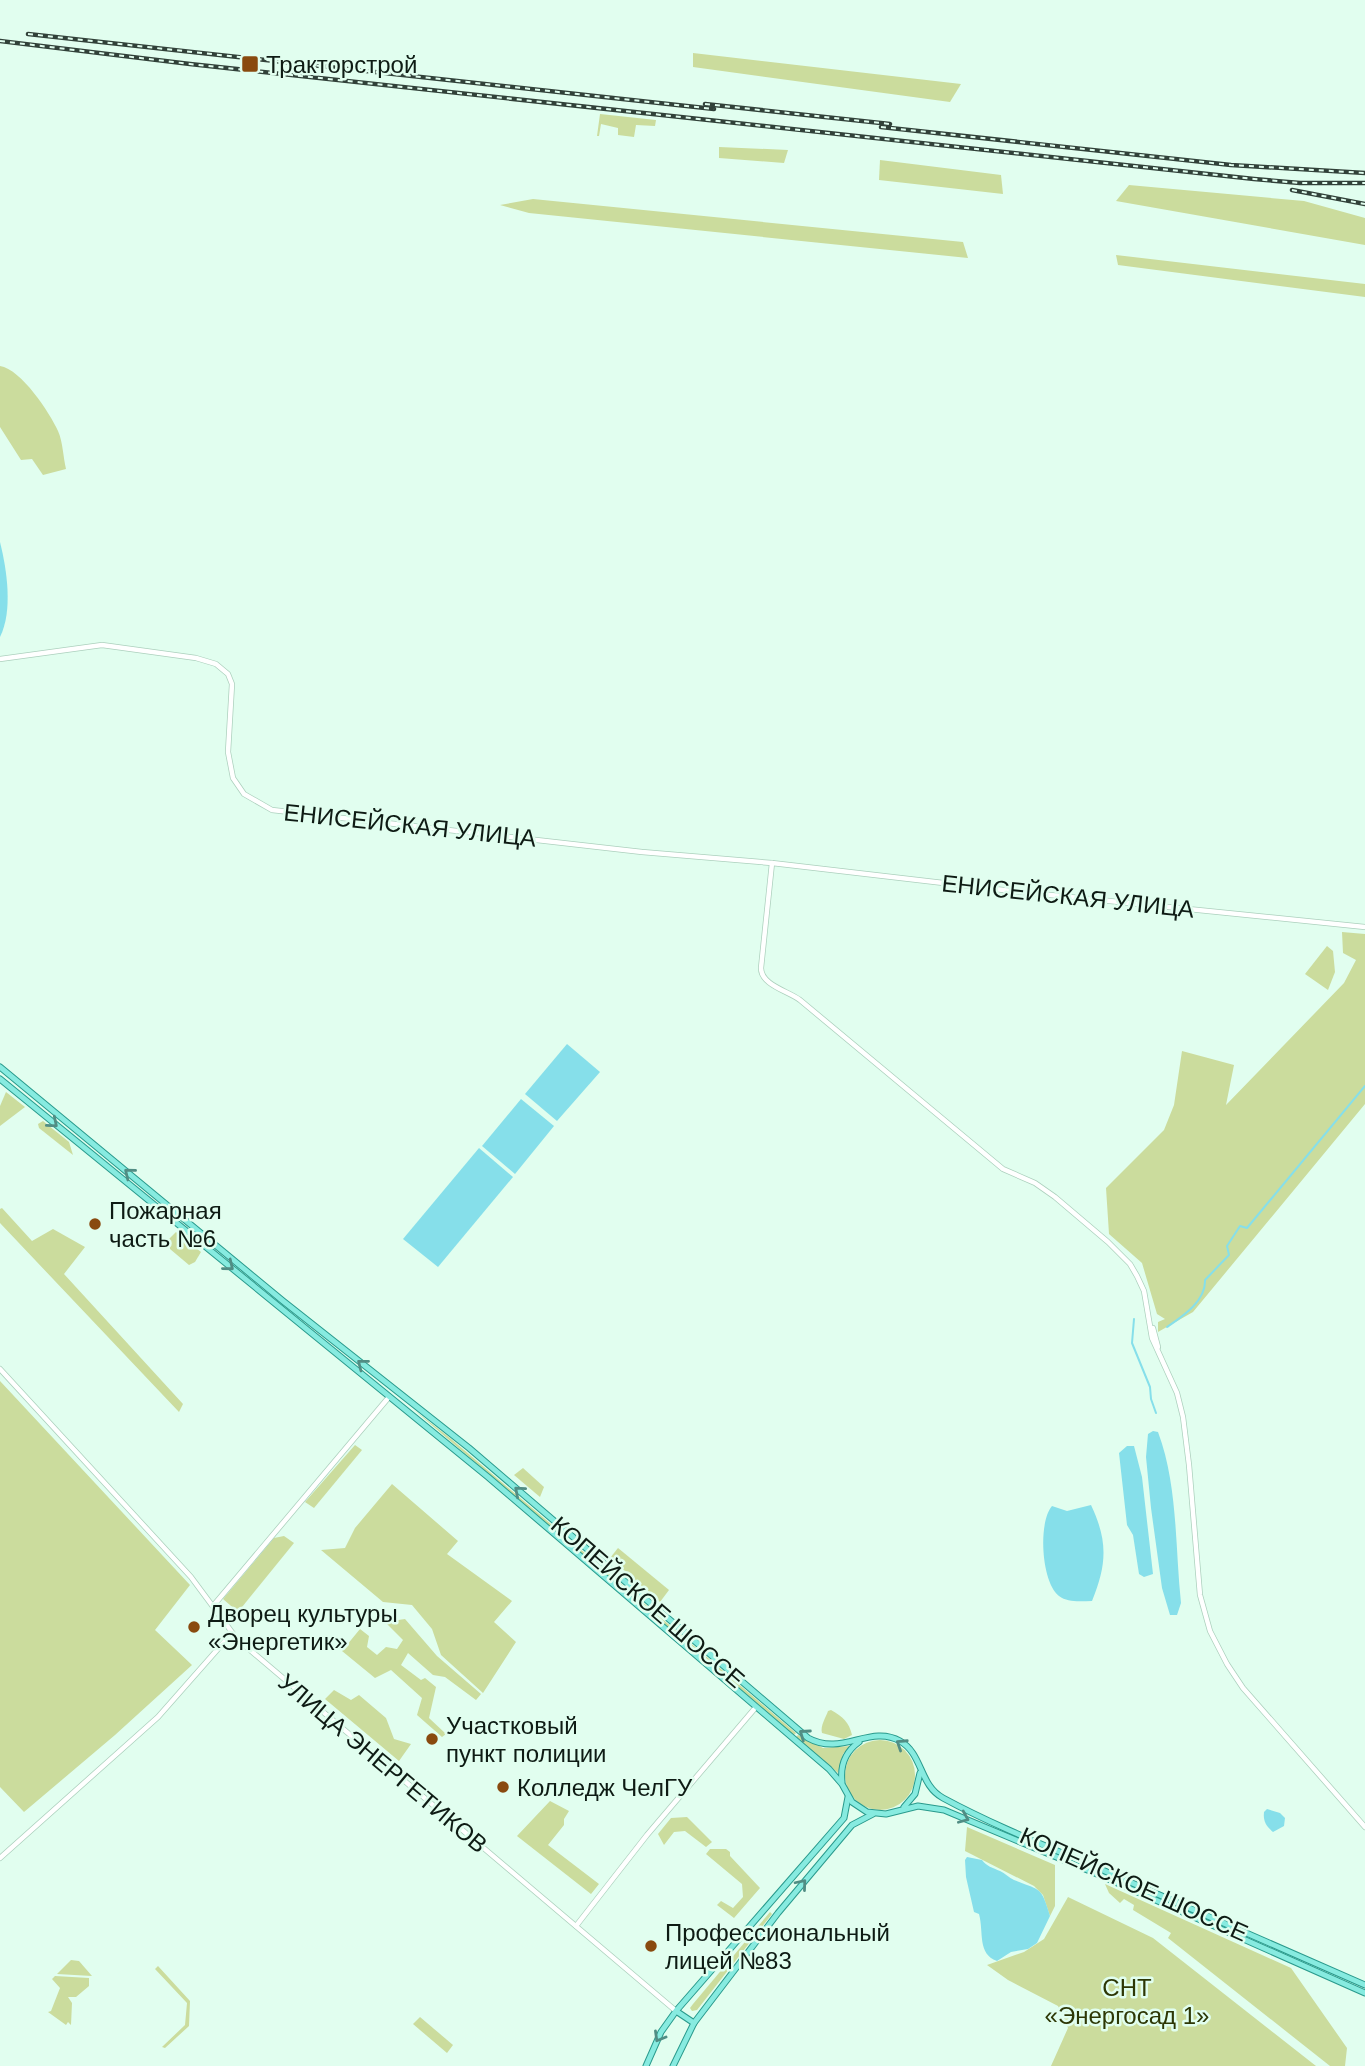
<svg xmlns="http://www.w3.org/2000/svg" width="1365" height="2066" font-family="Arial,sans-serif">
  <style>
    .green { fill: #cbdc9d }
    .water { fill: #86dfea }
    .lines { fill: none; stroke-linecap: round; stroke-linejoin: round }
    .stream { stroke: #86dfea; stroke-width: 2 }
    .tertiary-casing { stroke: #acd0bd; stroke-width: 6 }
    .primary-casing { stroke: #299a8c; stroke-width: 7 }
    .tertiary { stroke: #fff; stroke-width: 4.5 }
    .primary { stroke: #87ebe0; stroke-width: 5 }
    .rail-casing { stroke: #314139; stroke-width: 4.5 }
    .rail { stroke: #e1feef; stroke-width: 2; stroke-dasharray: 5; stroke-linecap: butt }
    .oneway { stroke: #518d84 }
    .poi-dot { fill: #894a0f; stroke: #e1feef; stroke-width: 2.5 }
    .labels { text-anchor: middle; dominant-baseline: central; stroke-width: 5; stroke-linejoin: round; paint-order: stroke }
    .poi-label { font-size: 24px; fill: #0e1b14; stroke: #e1feef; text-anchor: start }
    .street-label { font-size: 24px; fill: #0e1b14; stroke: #e1feef }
    .park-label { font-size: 24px; fill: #2d3705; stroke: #e1feef }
  </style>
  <rect width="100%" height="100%" fill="#e1feef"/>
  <g class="green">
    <polygon points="693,53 961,84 950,102 693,67"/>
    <polygon points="600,114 656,120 655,126 636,125 634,137 618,135 618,128 601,124 599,136 597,136"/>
    <polygon points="719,147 788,150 784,163 719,158"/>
    <polygon points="880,160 1001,175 1003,194 879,180"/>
    <polygon points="1129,185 1304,201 1365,218 1365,245 1116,201"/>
    <polygon points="533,199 963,242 968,258 529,213 500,205"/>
    <polygon points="1116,255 1365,284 1365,297 1118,265"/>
    <path d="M0,366C21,369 50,413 58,431C63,442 63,457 66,469L43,475L32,459L21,460L0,427Z"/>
    <polygon points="1342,932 1365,934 1365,1104 1193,1312 1158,1332 1158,1322 1165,1319 1157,1314 1142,1263 1109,1234 1106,1188 1164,1130 1174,1105 1182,1051 1234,1065 1226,1105 1344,983 1356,960 1343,953"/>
    <polygon points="1327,946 1333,951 1335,972 1328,990 1305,974"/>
    <polygon points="6,1092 25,1107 0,1126 0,1106"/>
    <polygon points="43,1121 69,1142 73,1155 39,1128 38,1124"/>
    <polygon points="2,1208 32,1241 53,1229 85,1247 64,1274 183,1404 179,1412 0,1223 0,1209"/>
    <polygon points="176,1232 201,1252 195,1262 189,1265 170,1249 169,1239"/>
    <polygon points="0,1381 190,1585 155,1630 192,1665 115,1735 24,1812 0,1787"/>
    <polygon points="414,1410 450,1438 796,1733 794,1735"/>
    <polygon points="355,1445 362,1450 314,1508 305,1502"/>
    <polygon points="523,1468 544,1487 540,1497 514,1475"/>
    <polygon points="392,1484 458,1541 447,1554 512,1601 494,1622 516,1642 483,1693 441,1655 432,1629 412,1605 383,1602 321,1550 345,1548 355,1528"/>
    <polygon points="284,1536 294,1543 238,1612 223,1599 274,1538"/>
    <polygon points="618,1548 669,1590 660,1602 610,1558"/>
    <polygon points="405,1619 437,1656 481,1694 476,1700 445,1677 433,1675 408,1653 401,1665 421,1680 425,1678 436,1687 429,1718 446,1734 442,1737 417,1715 422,1698 391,1670 375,1678 342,1651 360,1629 369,1636 367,1647 377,1655 386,1647 397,1649 403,1640 385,1622"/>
    <polygon points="334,1690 351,1700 359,1695 386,1718 394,1739 411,1744 399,1761 325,1699"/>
    <path d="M831,1710C843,1717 849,1722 852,1735L844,1739L822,1733C820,1726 826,1717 828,1711Z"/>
    <polygon points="798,1735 823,1748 850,1746 843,1754 838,1773 796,1737"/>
    <circle cx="880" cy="1775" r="35"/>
    <polygon points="550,1801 569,1811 564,1819 564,1825 548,1845 599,1884 591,1894 517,1836"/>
    <polygon points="687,1817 712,1842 706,1847 685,1831 674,1832 664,1845 658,1834 671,1818"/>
    <polygon points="967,1827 1055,1865 1055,1906 1050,1916 1043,1895 1034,1886 965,1851"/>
    <polygon points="710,1849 726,1849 730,1852 730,1856 760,1888 734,1918 717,1905 721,1901 733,1908 743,1897 742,1884 706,1854"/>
    <polygon points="1105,1884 1291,1968 1347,2048 1345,2066 1330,2066 1168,1938 1171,1933 1133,1910 1134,1905 1124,1899 1120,1903 1109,1893"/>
    <polygon points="1068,1897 1153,1938 1316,2066 1051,2066 1068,2028 1058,2006 1008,1980 987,1965 1024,1952 1044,1939"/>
    <polygon points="770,1912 772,1914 697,2010 692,2011 690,2008 693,2004"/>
    <polygon points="71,1960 79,1961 92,1976 57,1974"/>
    <polygon points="158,1966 190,2001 189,2026 165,2048 162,2047 185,2025 187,2003 155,1969"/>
    <polygon points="55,1976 89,1978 89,1986 76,1997 68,1997 72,2003 71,2025 68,2022 66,2025 48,2012 51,2011 60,1988 52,1979"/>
    <polygon points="420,2017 453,2045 447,2053 413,2024"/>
  </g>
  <g class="water">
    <path d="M0,542C7,570 13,611 0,637Z"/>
    <polygon points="567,1044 600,1072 557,1121 525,1094"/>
    <polygon points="521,1099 554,1126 515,1174 482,1146"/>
    <polygon points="479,1148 513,1177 438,1267 403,1239"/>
    <path d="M1153,1431L1158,1432C1178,1485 1175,1547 1181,1603L1177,1615H1170L1162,1588L1151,1508L1146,1457L1148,1434Z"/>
    <polygon points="1127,1446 1134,1446 1142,1477 1153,1574 1144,1577 1139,1574 1133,1535 1127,1525 1119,1453"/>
    <path d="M1091,1505C1108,1541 1107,1564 1092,1601C1081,1601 1068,1603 1059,1596C1041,1582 1038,1522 1052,1506L1067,1511Z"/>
    <path d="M1267,1809L1280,1813L1285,1818L1284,1826L1273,1832C1266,1826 1263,1821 1264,1812Z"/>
    <path d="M967,1857L982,1860C986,1866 993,1868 1000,1871C1005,1873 1009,1878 1014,1880C1041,1891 1041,1886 1050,1916L1037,1943L1028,1949L1011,1952L997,1961C977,1954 984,1932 979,1914L974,1912L966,1877L965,1860Z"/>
  </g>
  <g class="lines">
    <g class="stream">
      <polyline points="1134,1319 1132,1343 1150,1387 1151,1399 1156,1413"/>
      <path d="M1167,1327C1183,1316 1206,1301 1205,1280L1229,1255L1227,1246L1240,1226L1247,1228L1365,1086"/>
    </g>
    <g class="tertiary-casing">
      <g id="tertiary">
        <polyline points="0,659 102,645 196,658 216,664 228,674 232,684 228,752 233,778 244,794 272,810 642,852 772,863 1012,891 1365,927"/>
        <path d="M772,863L761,968C761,985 788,991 800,1000L1003,1169L1035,1183L1055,1197L1108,1242L1130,1264L1137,1276L1144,1291L1152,1338L1177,1393L1183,1417L1189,1465L1200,1595L1210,1631L1227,1664L1243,1688L1365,1827"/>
        <polyline points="1153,1328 1158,1347"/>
        <polyline points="0,1369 191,1577 237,1639 676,2011"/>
        <polyline points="213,1606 389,1397"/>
        <polyline points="0,1858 158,1717 232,1633"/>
        <polyline points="576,1926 647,1835 756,1707"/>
      </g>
    </g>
    <g class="primary-casing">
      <g id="primary">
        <path d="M0,1067L283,1301L469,1448L808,1738C842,1757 870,1724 900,1741C923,1754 919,1785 943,1798C993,1825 1046,1846 1098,1868C1187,1907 1276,1946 1365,1985"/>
        <polyline points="0,1079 488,1477 829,1769 842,1784 852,1802 867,1812 886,1814 918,1806 944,1810 1097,1874 1365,1993"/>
        <path d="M842,1782C840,1765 845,1752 859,1742"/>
        <polyline points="904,1807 915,1794 920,1773"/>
        <polyline points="676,2011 694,2023"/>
        <polyline points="646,2066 661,2032 676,2011 844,1818 848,1797"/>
        <polyline points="673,2066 694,2023 778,1913 852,1825 873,1814"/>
      </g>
    </g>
    <use href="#tertiary" class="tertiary"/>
    <use href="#primary" class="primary"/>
    <g class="rail-casing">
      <g id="rail">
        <polyline points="28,34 714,109"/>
        <polyline points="0,41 190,64 1254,179 1300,183 1365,183"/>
        <polyline points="705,104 890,124"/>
        <polyline points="881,127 1231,165 1365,173"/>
        <polyline points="1292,190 1365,204"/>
      </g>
    </g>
    <use href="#rail" class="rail"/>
  </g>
  <defs><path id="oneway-chevron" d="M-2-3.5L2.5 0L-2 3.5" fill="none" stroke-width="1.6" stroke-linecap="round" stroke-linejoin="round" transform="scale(1.75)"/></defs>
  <g class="oneway">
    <use href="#oneway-chevron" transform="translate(53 1123) rotate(40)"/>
    <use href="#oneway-chevron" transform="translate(129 1173) rotate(-141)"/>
    <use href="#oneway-chevron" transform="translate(229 1266) rotate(39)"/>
    <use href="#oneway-chevron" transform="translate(362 1364) rotate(-142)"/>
    <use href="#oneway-chevron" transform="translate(519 1491) rotate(-139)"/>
    <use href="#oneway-chevron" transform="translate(804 1734) rotate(-145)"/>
    <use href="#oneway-chevron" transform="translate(901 1744) rotate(-147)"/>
    <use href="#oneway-chevron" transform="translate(964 1818) rotate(23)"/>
    <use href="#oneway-chevron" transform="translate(802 1884) rotate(-50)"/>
    <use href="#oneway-chevron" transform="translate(659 2037) rotate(120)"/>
  </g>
  <g class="poi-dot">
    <rect x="241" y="55" width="18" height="18" rx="3.5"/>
    <circle cx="95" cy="1224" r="7"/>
    <circle cx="194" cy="1627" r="7"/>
    <circle cx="432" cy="1739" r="7"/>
    <circle cx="503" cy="1787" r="7"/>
    <circle cx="651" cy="1946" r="7"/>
  </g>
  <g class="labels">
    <g class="poi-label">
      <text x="266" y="64">Тракторстрой</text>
      <text x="109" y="1210">Пожарная<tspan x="109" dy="28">часть №6</tspan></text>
      <text x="208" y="1613">Дворец культуры<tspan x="208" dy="28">«Энергетик»</tspan></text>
      <text x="446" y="1725">Участковый<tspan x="446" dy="28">пункт полиции</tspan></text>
      <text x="517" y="1787">Колледж ЧелГУ</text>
      <text x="665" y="1932">Профессиональный<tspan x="665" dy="28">лицей №83</tspan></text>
    </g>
    <g class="street-label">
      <text transform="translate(410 825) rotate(6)">ЕНИСЕЙСКАЯ УЛИЦА</text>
      <text transform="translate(1068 896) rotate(6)">ЕНИСЕЙСКАЯ УЛИЦА</text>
      <text transform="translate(648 1602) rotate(41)">КОПЕЙСКОЕ ШОССЕ</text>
      <text transform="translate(383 1763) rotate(40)">УЛИЦА ЭНЕРГЕТИКОВ</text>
      <text transform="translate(1134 1884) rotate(24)">КОПЕЙСКОЕ ШОССЕ</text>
    </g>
    <g class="park-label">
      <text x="1127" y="1987">СНТ<tspan x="1127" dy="28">«Энергосад 1»</tspan></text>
    </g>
  </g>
</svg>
